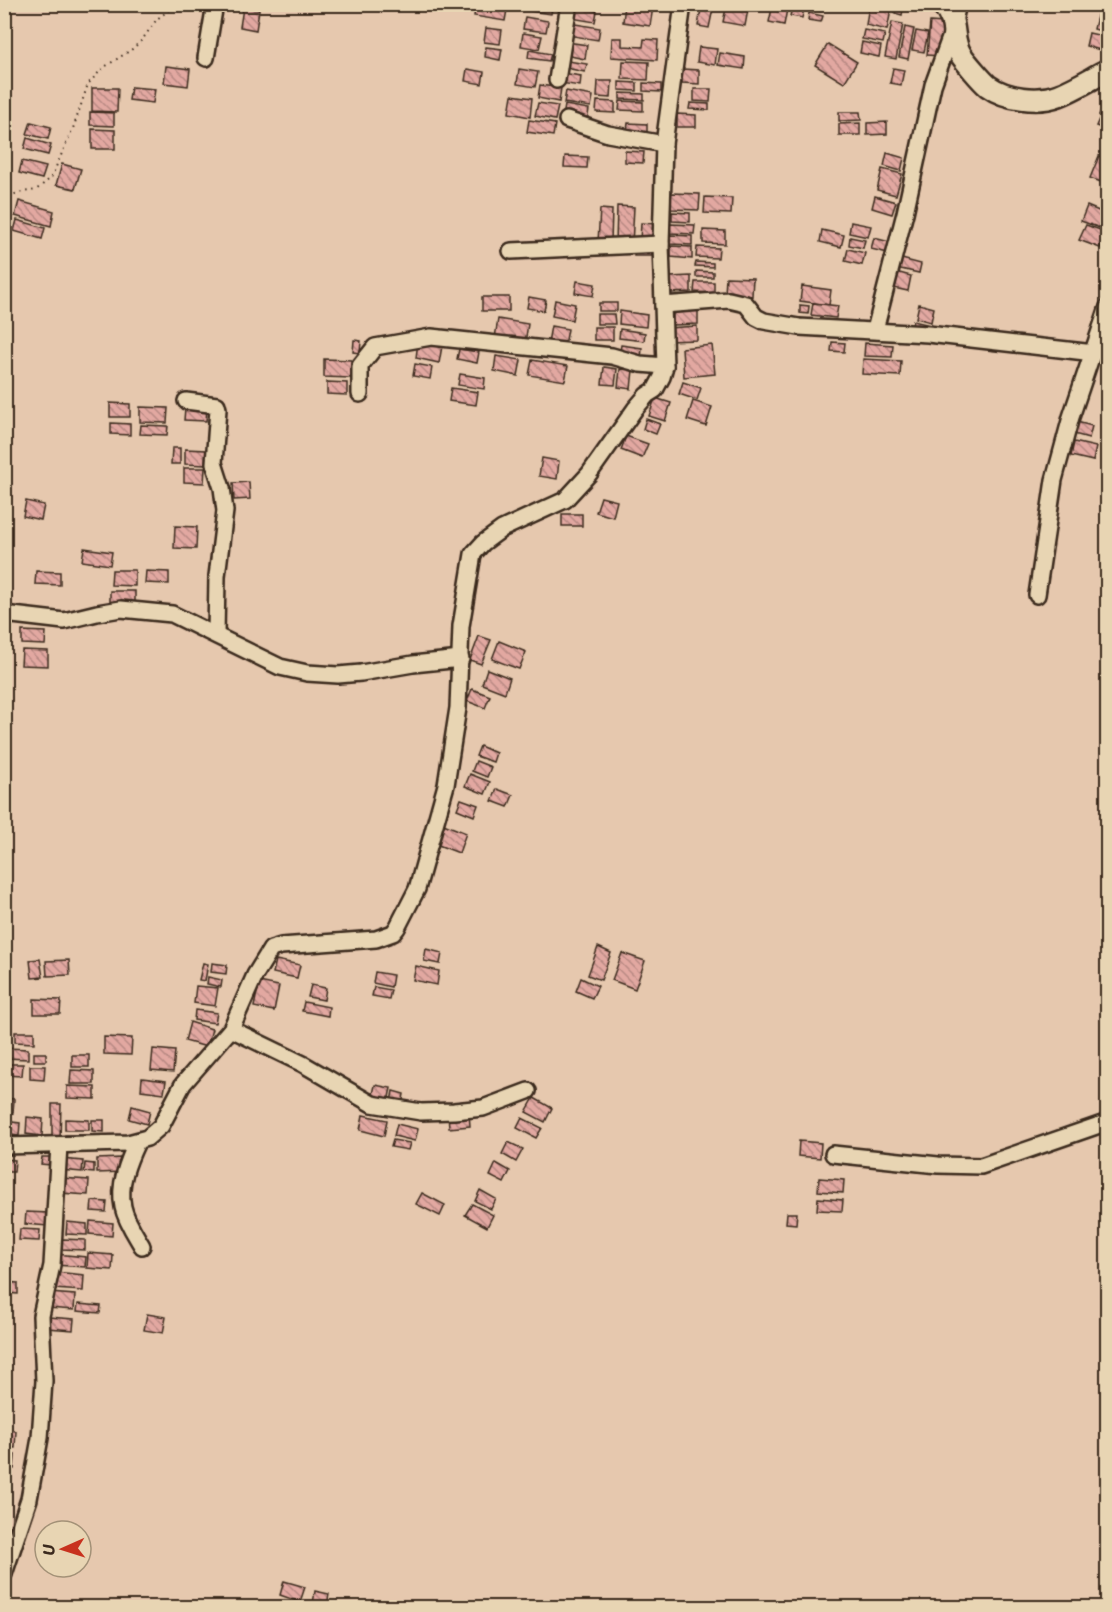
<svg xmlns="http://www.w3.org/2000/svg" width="1112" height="1612" font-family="Sriracha,sans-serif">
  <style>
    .building { fill: url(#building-back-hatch); stroke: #3b2a1e; stroke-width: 1.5 }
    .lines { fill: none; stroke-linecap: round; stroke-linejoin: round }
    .minor-casing { stroke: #3b2a1e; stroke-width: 20 }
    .secondary-casing { stroke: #3b2a1e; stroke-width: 26 }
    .path { stroke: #3b2a1e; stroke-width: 2; stroke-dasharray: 1.5 4.5; stroke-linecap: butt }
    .minor { stroke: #e8d5b3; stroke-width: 15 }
    .secondary { stroke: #e8d5b3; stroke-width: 21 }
  </style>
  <defs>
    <pattern id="building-back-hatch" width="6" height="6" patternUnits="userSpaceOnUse" patternTransform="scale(1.5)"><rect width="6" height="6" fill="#e2a8a1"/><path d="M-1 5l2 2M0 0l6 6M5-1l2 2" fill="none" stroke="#b88983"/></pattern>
  </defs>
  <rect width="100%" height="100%" fill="#e6c8ae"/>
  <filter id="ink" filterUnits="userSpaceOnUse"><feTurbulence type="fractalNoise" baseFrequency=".0167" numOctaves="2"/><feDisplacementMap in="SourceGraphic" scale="12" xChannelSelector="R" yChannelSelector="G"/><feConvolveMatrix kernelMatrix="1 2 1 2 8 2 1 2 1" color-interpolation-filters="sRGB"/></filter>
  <g filter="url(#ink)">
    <g class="building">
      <polygon points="476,4 508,4 505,21 474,16"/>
      <polygon points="532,4 553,4 551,14 531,11"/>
      <polygon points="625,4 653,7 650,26 623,22"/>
      <polygon points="702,4 714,4 709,28 698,26"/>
      <polygon points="727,4 749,4 745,26 723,22"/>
      <polygon points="773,4 788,4 784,25 769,22"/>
      <polygon points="793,4 805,4 802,18 790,16"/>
      <polygon points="810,4 822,4 821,11 809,8"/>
      <polygon points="897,4 904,4 902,15 895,13"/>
      <polygon points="1100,4 1108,4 1108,33 1094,29"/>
      <polygon points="869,5 891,10 887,30 866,25"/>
      <polygon points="573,7 597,11 595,22 571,18"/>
      <polygon points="243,8 259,10 256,30 240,27"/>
      <polygon points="809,13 823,16 821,22 808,20"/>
      <polygon points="525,17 548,21 546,32 523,29"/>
      <polygon points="892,22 903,24 896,59 885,57"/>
      <polygon points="930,22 943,23 940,56 927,55"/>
      <polygon points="569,23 600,28 598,40 567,35"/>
      <polygon points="905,27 914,29 908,59 899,57"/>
      <polygon points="486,28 502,30 500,44 484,42"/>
      <polygon points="864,30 885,34 883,43 862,39"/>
      <polygon points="916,31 928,33 924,52 912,50"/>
      <polygon points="523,33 542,36 539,49 521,46"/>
      <polygon points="1089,33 1107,37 1104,51 1086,46"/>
      <polygon points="612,38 622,38 622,46 643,47 644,39 658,40 657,60 611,57"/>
      <polygon points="567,42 587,45 585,59 565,55"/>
      <polygon points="862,42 881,46 879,57 860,53"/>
      <polygon points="828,44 857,62 844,83 815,65"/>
      <polygon points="486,47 502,49 500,60 485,57"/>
      <polygon points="699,47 717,49 715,65 697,62"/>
      <polygon points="529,50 551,54 549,61 528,58"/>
      <polygon points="720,53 745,57 744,69 718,65"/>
      <polygon points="568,61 587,64 585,72 566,68"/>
      <polygon points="623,61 649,62 648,80 622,79"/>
      <polygon points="166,66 190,69 188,86 164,83"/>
      <polygon points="893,68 904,70 901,85 890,83"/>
      <polygon points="467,69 484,72 482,84 465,81"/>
      <polygon points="519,69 538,72 535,87 517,84"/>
      <polygon points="682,69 699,70 699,84 682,83"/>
      <polygon points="562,73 581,76 580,86 560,83"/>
      <polygon points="598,81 612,81 611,98 597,97"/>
      <polygon points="619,82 637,83 637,91 619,90"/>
      <polygon points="643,83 661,84 661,92 643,91"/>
      <polygon points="540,85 561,88 559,102 538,98"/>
      <polygon points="131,87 155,89 153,103 129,100"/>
      <polygon points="92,88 118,88 117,112 92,111"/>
      <polygon points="694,89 711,89 710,102 694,101"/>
      <polygon points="566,91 593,96 591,107 564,103"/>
      <polygon points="620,93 644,94 644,100 620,99"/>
      <polygon points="1107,94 1108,95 1108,119 1099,115"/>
      <polygon points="512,95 532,98 530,117 509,113"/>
      <polygon points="597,101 615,102 615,113 596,112"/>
      <polygon points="620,101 643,102 643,111 619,110"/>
      <polygon points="538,103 558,106 555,120 535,116"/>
      <polygon points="690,103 709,104 709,110 689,109"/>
      <polygon points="565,105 589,109 587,122 563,118"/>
      <polygon points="90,112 114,113 114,126 90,125"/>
      <polygon points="839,112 860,112 861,120 839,121"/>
      <polygon points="677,114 696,115 696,127 677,127"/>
      <polygon points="1099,119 1108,122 1107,130 1096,126"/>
      <polygon points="529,120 555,124 553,136 527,132"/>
      <polygon points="31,122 51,127 48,139 27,134"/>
      <polygon points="887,122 887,134 867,135 867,123"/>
      <polygon points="628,123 647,124 647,132 627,131"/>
      <polygon points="860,123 860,135 839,135 839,124"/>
      <polygon points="92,129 115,130 115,149 92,149"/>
      <polygon points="27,138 51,145 48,155 24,149"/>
      <polygon points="625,151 644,152 643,163 625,162"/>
      <polygon points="887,153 904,158 901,171 884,166"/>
      <polygon points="565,156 588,157 587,168 564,167"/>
      <polygon points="1099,156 1108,159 1108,175 1104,183 1090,178"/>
      <polygon points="22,161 46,167 42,179 19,173"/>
      <polygon points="62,164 81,169 75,189 56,185"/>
      <polygon points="882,169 902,174 896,195 877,190"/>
      <polygon points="1107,191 1108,192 1108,210 1101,207"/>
      <polygon points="671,193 700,194 699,210 671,209"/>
      <polygon points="875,196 896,202 892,214 872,208"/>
      <polygon points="705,197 732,198 731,214 704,213"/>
      <polygon points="19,201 54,211 51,226 15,216"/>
      <polygon points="617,206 634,207 632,245 616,244"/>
      <polygon points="1087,206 1106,214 1100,228 1081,221"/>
      <polygon points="600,209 612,210 611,242 598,242"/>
      <polygon points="672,212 690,213 690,222 672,221"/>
      <polygon points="17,220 45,228 42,239 14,231"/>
      <polygon points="851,222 871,226 868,237 849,233"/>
      <polygon points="641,223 657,224 656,242 640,241"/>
      <polygon points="670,224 695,225 694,234 670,233"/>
      <polygon points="1086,225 1106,232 1100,248 1079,240"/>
      <polygon points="703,230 725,231 725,244 703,243"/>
      <polygon points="822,230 844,235 841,247 820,242"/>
      <polygon points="670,235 692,236 692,245 670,244"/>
      <polygon points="850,237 865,240 863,248 849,245"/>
      <polygon points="874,238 890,242 888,253 871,249"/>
      <polygon points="671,246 692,247 692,259 671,257"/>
      <polygon points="697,247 719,248 718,258 696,257"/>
      <polygon points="635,248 652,249 652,256 634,256"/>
      <polygon points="848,249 865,253 862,265 845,261"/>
      <polygon points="898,258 921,264 919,273 896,268"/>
      <polygon points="4,260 11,262 5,281 4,281"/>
      <polygon points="696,262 713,263 713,267 695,266"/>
      <polygon points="696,271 713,272 713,277 696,277"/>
      <polygon points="892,271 911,276 908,291 889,287"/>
      <polygon points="691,276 691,292 670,293 670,277"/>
      <polygon points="726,277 753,278 752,296 725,294"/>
      <polygon points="577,281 595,284 593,296 575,293"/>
      <polygon points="695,282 714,282 714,293 694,292"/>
      <polygon points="802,286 831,290 829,305 800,301"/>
      <rect x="482" y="297" width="27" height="14"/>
      <polygon points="529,297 546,300 544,311 527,308"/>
      <polygon points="555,300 575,304 572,320 552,316"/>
      <rect x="599" y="303" width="18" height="8"/>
      <polygon points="813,303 838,306 836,318 811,315"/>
      <polygon points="919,304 934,308 931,322 916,318"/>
      <polygon points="800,305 809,306 808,314 800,313"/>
      <polygon points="698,310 698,324 673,325 673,311"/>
      <polygon points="620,311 647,315 646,327 619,324"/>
      <polygon points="597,314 614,314 615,324 597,324"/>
      <polygon points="498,319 528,324 525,343 495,338"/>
      <polygon points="913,321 931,325 929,332 911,327"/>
      <polygon points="551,326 568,329 564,351 547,348"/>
      <polygon points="697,326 697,340 668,341 668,328"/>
      <rect x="594" y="327" width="19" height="13"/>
      <polygon points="620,329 645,333 644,341 619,338"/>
      <polygon points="354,340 361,341 360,353 353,352"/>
      <polygon points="418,342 442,346 439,363 416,358"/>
      <polygon points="832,342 845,343 844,352 831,351"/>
      <polygon points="865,343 893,345 892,357 864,356"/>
      <polygon points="621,345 642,348 641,360 619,358"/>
      <polygon points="712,345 715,374 684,377 682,348"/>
      <polygon points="459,349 479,352 477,363 457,359"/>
      <polygon points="496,356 521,360 518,376 494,371"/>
      <polygon points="324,359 351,360 351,378 324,377"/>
      <polygon points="863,359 901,361 900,376 862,374"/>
      <polygon points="532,360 568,366 565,381 529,375"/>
      <polygon points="415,364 432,367 430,379 413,376"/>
      <polygon points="604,367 617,369 615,385 602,384"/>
      <polygon points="620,369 633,370 631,389 618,387"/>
      <polygon points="460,374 485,378 484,389 458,385"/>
      <polygon points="327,382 347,383 347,395 327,394"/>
      <polygon points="683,382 701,388 697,400 679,394"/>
      <polygon points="451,388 478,392 476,405 449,401"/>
      <polygon points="655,398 671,403 665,421 649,416"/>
      <polygon points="693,401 712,407 706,426 687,420"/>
      <polygon points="110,403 130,404 130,417 110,417"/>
      <polygon points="140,407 168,408 167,423 140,422"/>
      <polygon points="185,408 207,408 206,421 184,420"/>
      <polygon points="646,419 660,424 656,434 643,429"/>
      <polygon points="1077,422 1092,426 1089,438 1074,434"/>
      <polygon points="111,423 130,424 130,435 111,434"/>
      <polygon points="141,425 168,426 167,435 140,434"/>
      <polygon points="626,436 648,444 642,458 621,450"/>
      <polygon points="1074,442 1096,447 1093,461 1071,456"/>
      <polygon points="172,448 180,448 180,464 171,464"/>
      <polygon points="185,449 206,450 205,465 185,464"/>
      <polygon points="542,458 559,461 557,479 539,476"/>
      <polygon points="184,468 205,468 204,483 184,482"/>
      <polygon points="249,482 250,499 234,500 233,483"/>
      <polygon points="601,497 617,501 613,517 596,512"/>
      <polygon points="26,501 44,505 41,520 23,516"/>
      <rect x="562" y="514" width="20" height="12"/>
      <polygon points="175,526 197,527 196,549 174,548"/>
      <polygon points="84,548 112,552 110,565 82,561"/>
      <polygon points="112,570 135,570 135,586 111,585"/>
      <polygon points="36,571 60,572 60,585 35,584"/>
      <polygon points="146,571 169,572 169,584 145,583"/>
      <rect x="110" y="591" width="25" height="15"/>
      <polygon points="4,629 9,629 8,648 4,648"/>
      <polygon points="22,631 46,632 45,645 22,644"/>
      <polygon points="479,636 491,640 481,664 470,660"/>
      <polygon points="499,641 526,652 519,669 492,659"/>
      <polygon points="22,650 48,651 48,666 21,665"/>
      <polygon points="487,669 510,678 505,693 482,684"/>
      <polygon points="472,689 490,696 485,708 467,701"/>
      <polygon points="480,746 496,753 493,762 476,756"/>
      <polygon points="476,761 491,767 487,777 472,771"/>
      <polygon points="470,774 490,782 485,794 465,786"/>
      <polygon points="497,789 513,795 508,807 492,801"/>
      <polygon points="461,799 478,805 474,816 457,809"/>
      <polygon points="441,823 466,833 459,853 433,843"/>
      <polygon points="598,947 611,953 601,980 588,975"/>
      <polygon points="426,949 442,953 440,964 424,961"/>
      <polygon points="622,953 645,961 635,989 612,980"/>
      <polygon points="40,959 43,977 32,978 30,960"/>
      <polygon points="69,960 70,975 47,976 46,961"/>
      <polygon points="276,960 300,965 297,978 273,973"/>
      <polygon points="203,963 208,964 205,981 199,980"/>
      <polygon points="212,963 227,965 226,974 211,972"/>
      <polygon points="416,966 439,971 437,985 413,980"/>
      <polygon points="375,972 393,975 391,987 373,983"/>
      <polygon points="208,977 222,980 221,987 207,984"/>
      <polygon points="581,978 598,986 592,998 576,991"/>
      <polygon points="259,982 279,986 274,1011 254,1007"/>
      <polygon points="311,985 326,988 324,1000 308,997"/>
      <polygon points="196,986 218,988 215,1006 194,1003"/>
      <polygon points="374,987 391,990 389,999 372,996"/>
      <polygon points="34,999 61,1000 60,1014 34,1014"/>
      <polygon points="304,1002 329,1007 328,1016 302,1011"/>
      <polygon points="195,1010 217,1013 215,1023 194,1020"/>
      <polygon points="190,1022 212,1029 207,1047 185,1041"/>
      <polygon points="15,1032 34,1032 34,1043 15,1042"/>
      <polygon points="104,1037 132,1038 131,1055 104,1054"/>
      <polygon points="6,1048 28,1049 28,1059 5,1058"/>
      <polygon points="153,1049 175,1051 173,1072 151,1070"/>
      <rect x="34" y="1053" width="12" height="8"/>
      <rect x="72" y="1055" width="17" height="12"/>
      <polygon points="4,1064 23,1064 22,1076 4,1075"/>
      <polygon points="30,1066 45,1066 44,1080 30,1079"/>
      <polygon points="71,1070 94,1071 94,1084 70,1084"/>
      <polygon points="142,1078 166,1081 164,1093 141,1090"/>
      <polygon points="375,1085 391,1088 388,1102 372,1099"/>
      <polygon points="67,1086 95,1087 95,1099 67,1098"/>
      <polygon points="393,1091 404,1094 402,1105 391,1102"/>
      <polygon points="4,1098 14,1099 13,1113 4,1112"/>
      <polygon points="534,1098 552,1108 545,1122 526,1112"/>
      <polygon points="52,1104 61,1104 60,1140 52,1140"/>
      <polygon points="132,1106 150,1111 147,1124 129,1119"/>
      <polygon points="469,1113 470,1126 449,1128 448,1114"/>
      <polygon points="363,1115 387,1120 384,1136 360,1130"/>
      <polygon points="27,1117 43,1119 42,1136 26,1134"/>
      <polygon points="522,1118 542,1128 536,1138 517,1128"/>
      <polygon points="65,1119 89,1120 89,1130 65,1130"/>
      <polygon points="92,1120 104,1120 104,1132 92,1131"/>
      <polygon points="4,1121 20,1123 19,1136 4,1134"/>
      <polygon points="397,1124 418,1129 415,1141 394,1136"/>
      <polygon points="65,1135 95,1135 95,1143 64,1143"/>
      <polygon points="393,1140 410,1143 408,1150 391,1147"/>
      <polygon points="799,1141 821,1143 820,1158 798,1156"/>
      <polygon points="508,1142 523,1149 516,1162 502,1154"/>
      <polygon points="42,1157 51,1157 50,1165 41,1164"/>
      <polygon points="121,1158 122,1172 97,1173 97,1159"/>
      <polygon points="4,1159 15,1160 14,1172 4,1172"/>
      <polygon points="61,1159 83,1161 82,1172 60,1170"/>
      <polygon points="85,1163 94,1164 94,1173 84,1172"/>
      <polygon points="496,1163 510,1171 504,1183 490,1176"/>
      <polygon points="61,1178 89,1180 88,1195 60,1193"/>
      <polygon points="819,1178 844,1180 843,1193 818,1191"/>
      <polygon points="480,1190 496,1199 491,1209 475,1201"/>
      <polygon points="422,1193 445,1205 440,1216 416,1204"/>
      <polygon points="818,1198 843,1200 842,1211 817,1210"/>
      <polygon points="92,1201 107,1202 106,1212 91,1211"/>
      <polygon points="472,1204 493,1215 487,1227 465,1215"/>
      <polygon points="26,1212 49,1213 48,1226 25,1224"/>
      <polygon points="787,1213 797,1213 796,1224 786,1223"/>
      <polygon points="90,1221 113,1223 112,1236 89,1234"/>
      <polygon points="67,1222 87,1224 87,1235 66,1234"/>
      <polygon points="20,1229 40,1230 39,1241 19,1240"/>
      <polygon points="62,1239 85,1240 85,1250 61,1249"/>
      <polygon points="88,1253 113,1255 112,1270 87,1268"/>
      <polygon points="56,1254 86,1257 85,1267 55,1265"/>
      <polygon points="55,1272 84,1275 83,1291 54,1289"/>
      <polygon points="4,1282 18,1283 18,1294 4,1293"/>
      <polygon points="49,1293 75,1295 74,1310 48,1308"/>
      <polygon points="78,1304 101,1306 100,1313 77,1311"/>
      <polygon points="147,1314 166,1317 163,1333 144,1330"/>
      <polygon points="48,1317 74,1319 73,1330 47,1328"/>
      <polygon points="4,1430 16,1431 15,1448 4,1447"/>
      <polygon points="4,1454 15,1455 14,1469 4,1468"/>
      <polygon points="284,1581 305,1587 300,1602 280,1595"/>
      <polygon points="315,1591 329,1594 327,1606 313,1604"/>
      <polygon points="278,1603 293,1608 277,1608"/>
    </g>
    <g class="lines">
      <g class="minor-casing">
        <g id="minor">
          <polyline points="206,58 215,4"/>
          <polyline points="557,80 569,4"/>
          <polyline points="567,120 608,134 664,144"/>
          <polyline points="511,251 661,244"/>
          <polyline points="663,305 729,300 746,304 756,317 764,321 799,327 928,334 1094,353"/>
          <polyline points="875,330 905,213 933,85 950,38 958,4"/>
          <polyline points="360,394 360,366 375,347 431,337 612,356 640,364 665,366"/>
          <polyline points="186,401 217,405 218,409 214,463 222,488 225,511 217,576 216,635"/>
          <polyline points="1037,595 1054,480 1071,417 1108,307"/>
          <polyline points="4,614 64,621 97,613 121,609 172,614 280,667 307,673 338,675 361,673 413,664 461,659"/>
          <polyline points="231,1029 303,1064 372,1104 421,1112 454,1111 483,1108 528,1091"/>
          <path d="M137,1142C128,1161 118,1185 123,1207C126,1221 135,1234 142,1246"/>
          <polyline points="4,1146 128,1143 147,1138 161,1126 183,1084 231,1029 255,975 271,949 281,946 376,939 393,933 397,928 417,889 446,785 458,708 461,626 473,554 483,543 502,529 565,500 589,474 635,409 647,395 655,390 662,377 665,366 661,244 664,144 683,4"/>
          <polyline points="833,1154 938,1165 981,1166 1108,1122"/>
          <polyline points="4,1574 29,1499 40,1438 44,1381 41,1316 52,1265 59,1145"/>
        </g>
      </g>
      <g class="secondary-casing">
        <path id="secondary" d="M942,4C960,24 949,36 961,55C966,62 981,80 988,86C1006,99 1038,103 1059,95C1075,89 1092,78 1108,70"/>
      </g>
      <polyline class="path" points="4,200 17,193 36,190 51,178 74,126 88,84 103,68 131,50 142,40 157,19 177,4"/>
      <use href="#minor" class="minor"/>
      <use href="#secondary" class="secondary"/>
    </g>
  </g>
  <rect width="1112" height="1612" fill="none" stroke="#e8d5b3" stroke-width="24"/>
  <rect x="12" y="12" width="1088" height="1588" fill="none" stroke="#3b2a1e" stroke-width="2" filter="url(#ink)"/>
  <g transform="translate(63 1549) rotate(267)"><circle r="28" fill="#e8d5b3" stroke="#a39177" stroke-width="1.5"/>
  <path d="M0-4.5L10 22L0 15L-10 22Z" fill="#c8321e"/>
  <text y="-9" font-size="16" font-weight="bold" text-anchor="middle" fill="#3b2a1e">U</text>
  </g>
</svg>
